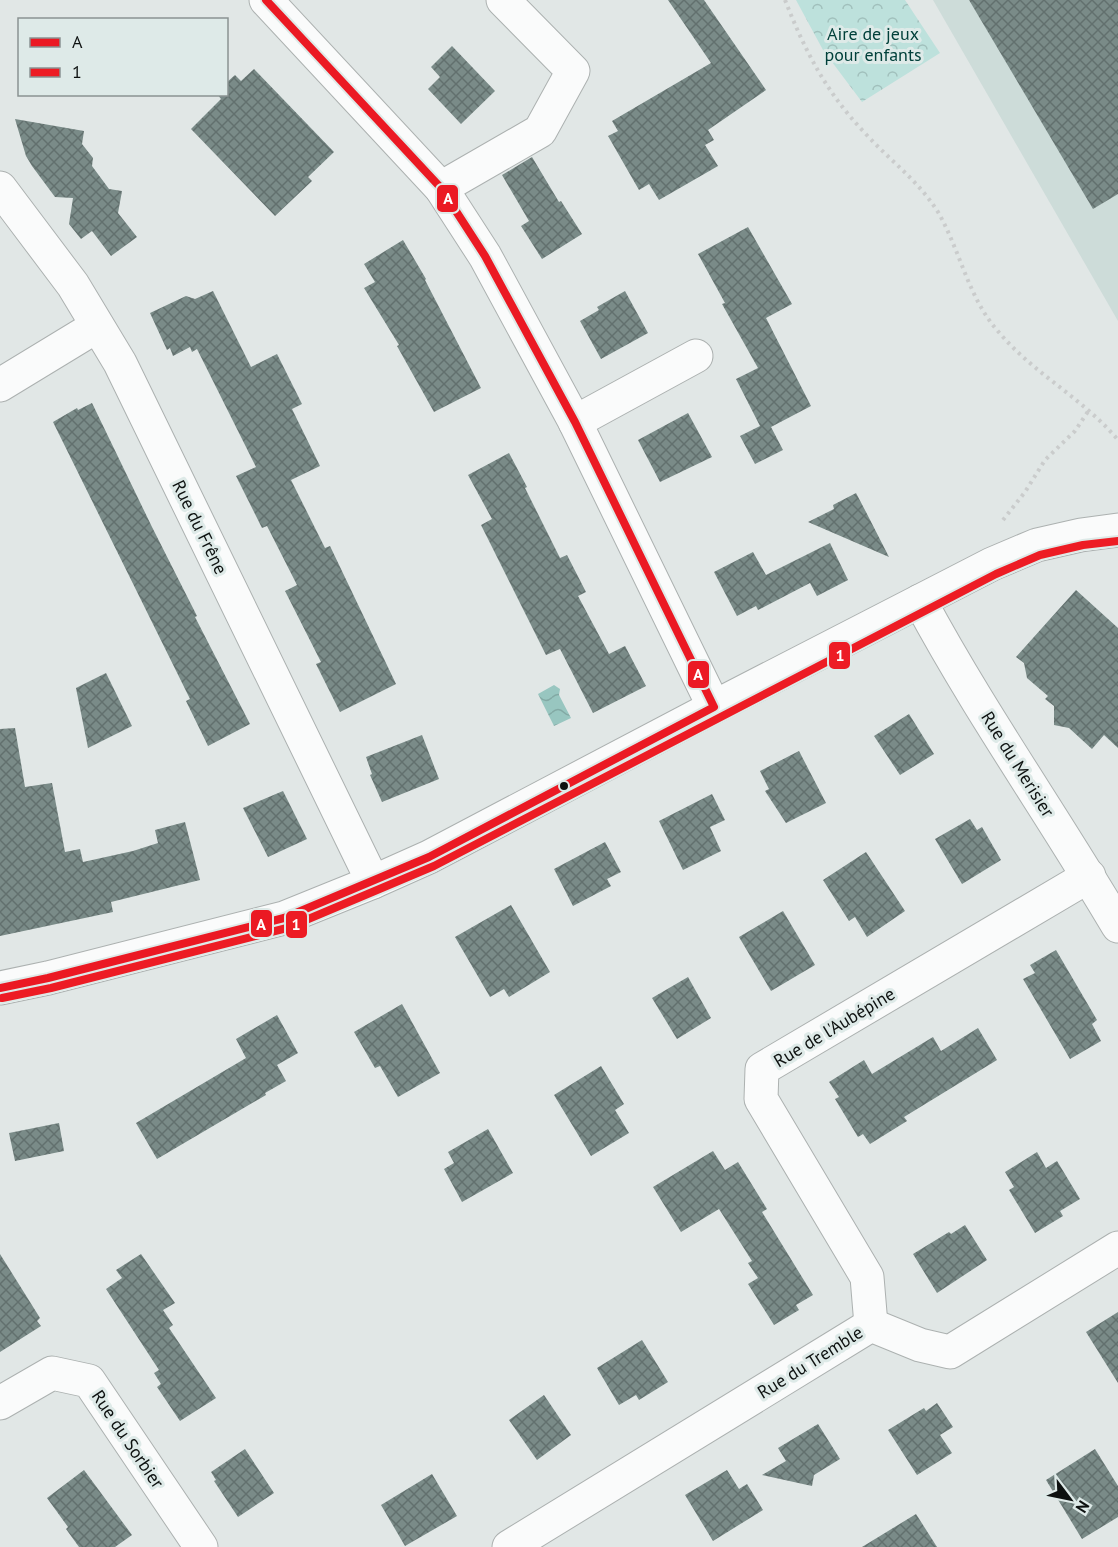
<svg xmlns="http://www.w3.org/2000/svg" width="1118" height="1547" font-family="'PT Sans',sans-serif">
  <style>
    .built { fill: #cddcd9 }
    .park { fill: url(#park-crowns) }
    .water { fill: url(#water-waves) }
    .building { fill: url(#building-cross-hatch) }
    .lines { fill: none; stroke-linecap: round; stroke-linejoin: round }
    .minor-casing { stroke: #acb1b0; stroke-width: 35 }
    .path { stroke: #cacccc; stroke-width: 4; stroke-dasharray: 3 4.5; stroke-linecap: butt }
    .minor { stroke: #fafbfb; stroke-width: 33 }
    .bus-1-casing { stroke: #deeae8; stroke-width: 12 }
    .bus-2-casing { stroke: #deeae8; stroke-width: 12 }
    .bus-1 { stroke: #eb1923; stroke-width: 8 }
    .bus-2 { stroke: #ed1c24; stroke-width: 8 }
    .bus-dot { fill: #0d1110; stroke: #deeae8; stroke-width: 2 }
    .labels { text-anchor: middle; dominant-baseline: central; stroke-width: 6; stroke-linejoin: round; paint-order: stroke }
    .park-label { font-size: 18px; fill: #01403a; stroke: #deeae8 }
    .street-label { font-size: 18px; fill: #0d1110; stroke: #deeae8 }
    .line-badge { stroke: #deeae8; stroke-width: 2 }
    .badge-label { font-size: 16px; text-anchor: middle; font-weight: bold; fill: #fff }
  </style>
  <defs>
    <pattern id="park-crowns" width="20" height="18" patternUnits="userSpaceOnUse" patternTransform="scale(1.5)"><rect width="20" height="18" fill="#bde1dc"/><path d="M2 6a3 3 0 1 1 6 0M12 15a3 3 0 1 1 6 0" fill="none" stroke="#a1c0bc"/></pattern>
    <pattern id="water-waves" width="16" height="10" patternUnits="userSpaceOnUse" patternTransform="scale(1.5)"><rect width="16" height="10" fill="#98c6c0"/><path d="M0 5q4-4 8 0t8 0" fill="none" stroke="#82a9a4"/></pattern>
    <pattern id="building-cross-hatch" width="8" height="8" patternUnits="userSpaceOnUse" patternTransform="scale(1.5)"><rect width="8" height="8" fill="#7a8b88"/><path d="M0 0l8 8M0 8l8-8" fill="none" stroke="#62706e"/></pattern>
  </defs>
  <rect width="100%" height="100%" fill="#e1e7e6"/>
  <polygon class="built" points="933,0 1118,0 1118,321"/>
  <polygon class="park" points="796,0 905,0 940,53 862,102 823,50"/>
  <polygon class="water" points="554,685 560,689 559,695 571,718 554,726 538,694"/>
  <g class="building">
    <polygon points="668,0 704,0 766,90 708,130 714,140 705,145 718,166 659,200 649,184 639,190 608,136 618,131 612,121 711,63"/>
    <polygon points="969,0 1118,0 1118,194 1093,209"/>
    <polygon points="452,46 495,91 461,124 428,89 440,77 431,67"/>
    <polygon points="254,69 334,152 308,177 312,181 275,216 191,129 221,99 217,94 226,94 226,83 235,75 241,81"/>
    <polygon points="15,119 84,131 82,144 93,158 92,166 109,189 122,191 118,213 137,237 111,256 92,231 81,239 69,224 73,198 55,197 32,166 26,156"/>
    <polygon points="532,157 559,202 561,201 582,234 542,259 521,226 529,221 502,175"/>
    <polygon points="748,227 792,304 766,318 811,406 771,427 783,450 755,464 740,436 760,426 736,379 758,368 722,304 725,303 698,254"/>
    <polygon points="403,240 426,279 425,280 481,388 434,412 397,346 399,345 364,288 375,282 364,264"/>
    <polygon points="213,291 251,367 277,354 302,404 292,409 320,466 291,480 325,548 330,546 396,684 340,712 316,664 321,662 285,591 297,585 267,526 262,528 236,476 256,467 197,349 192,352 190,347 173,356 170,348 167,350 150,313 186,296 195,299"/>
    <polygon points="625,291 648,333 601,359 580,321 599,310 597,307"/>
    <polygon points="92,403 152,527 197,616 195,617 250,724 208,746 186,701 190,699 53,422 77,408 78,410"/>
    <polygon points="688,413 712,457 660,482 638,440"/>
    <polygon points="509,453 527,487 525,488 560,558 567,555 586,592 578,596 609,654 625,646 646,686 593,713 560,649 546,655 481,525 492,519 468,475"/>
    <polygon points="856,493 866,512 889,557 808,522 834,509 833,505"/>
    <polygon points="830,543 848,580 817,596 810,583 758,610 756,606 737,616 714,572 753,552 766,575"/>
    <polygon points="1076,590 1118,628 1118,748 1104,735 1092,749 1069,728 1054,725 1054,706 1045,699 1048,696 1027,678 1024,663 1016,657"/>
    <polygon points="106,673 132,726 88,748 76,688"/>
    <polygon points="909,714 934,754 900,775 874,736"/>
    <polygon points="15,728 25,787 52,783 65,852 80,849 83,862 133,851 158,843 155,830 185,822 200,880 111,902 113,912 0,936 0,729"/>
    <polygon points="422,735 439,779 382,802 370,775 372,774 366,757"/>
    <polygon points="799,751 826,803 786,823 765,791 769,789 760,771"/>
    <polygon points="283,791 307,839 268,857 243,808"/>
    <polygon points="712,794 725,820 710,827 721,851 683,870 659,821"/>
    <polygon points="970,819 977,830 982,827 1001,860 962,884 935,839"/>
    <polygon points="605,842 621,872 607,879 611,886 573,906 554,869"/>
    <polygon points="866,852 905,911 867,937 855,917 849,921 823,880"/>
    <polygon points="511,905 550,972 509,997 504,989 490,997 455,937"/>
    <polygon points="783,911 815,965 771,991 739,937"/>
    <polygon points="1056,950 1097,1020 1092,1024 1101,1041 1070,1059 1023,979 1035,973 1030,965"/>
    <polygon points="688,977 711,1018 677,1039 652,998"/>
    <polygon points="402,1004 440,1073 398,1097 380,1066 375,1068 354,1032"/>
    <polygon points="277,1015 298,1053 277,1065 286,1081 265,1093 266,1095 157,1159 136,1123 246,1058 236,1039"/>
    <polygon points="978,1028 997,1060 904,1117 907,1121 870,1144 863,1134 858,1137 835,1099 839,1097 829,1082 864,1060 872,1074 933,1037 941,1051"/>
    <polygon points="601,1066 624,1104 615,1110 629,1133 591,1156 554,1095"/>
    <polygon points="59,1123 64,1151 15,1161 9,1133"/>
    <polygon points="488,1129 513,1173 462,1202 444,1169 454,1163 448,1152"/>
    <polygon points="713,1151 725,1170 738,1162 767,1209 762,1212 813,1295 796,1305 799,1310 774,1325 748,1284 758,1278 748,1263 752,1261 719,1209 681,1232 653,1187"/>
    <polygon points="1037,1152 1046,1168 1057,1161 1080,1199 1060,1211 1063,1216 1035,1233 1009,1190 1014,1187 1005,1172"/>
    <polygon points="965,1225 987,1260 937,1293 913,1254 949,1232 951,1234"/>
    <polygon points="0,1254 40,1318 37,1321 41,1326 0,1352"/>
    <polygon points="141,1254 175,1303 163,1310 173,1325 169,1328 216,1398 180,1421 157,1387 161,1384 154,1373 159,1370 106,1289 122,1278 116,1270"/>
    <polygon points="1118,1312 1118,1383 1086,1332"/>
    <polygon points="642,1340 668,1382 639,1400 636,1395 619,1405 597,1368"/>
    <polygon points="544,1395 571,1435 537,1460 509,1420"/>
    <polygon points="937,1403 953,1427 940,1435 952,1453 917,1475 888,1430 924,1408 926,1411"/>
    <polygon points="818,1424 840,1459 814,1475 812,1486 762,1475 786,1461 778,1448"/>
    <polygon points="245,1449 274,1493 238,1517 214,1481 216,1480 211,1472"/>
    <polygon points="1095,1449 1118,1486 1118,1517 1082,1539 1046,1480"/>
    <polygon points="84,1470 132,1535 115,1547 79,1547 66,1529 68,1527 47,1498"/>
    <polygon points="727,1470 739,1489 747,1484 763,1510 713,1541 685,1495"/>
    <polygon points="432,1474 457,1516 405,1546 381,1505"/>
    <polygon points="916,1514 937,1547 862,1547"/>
  </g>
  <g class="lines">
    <g class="minor-casing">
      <g id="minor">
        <polyline points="266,0 441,188 485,256 575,422 714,707"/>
        <polyline points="0,188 73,285 120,363 373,882"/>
        <polyline points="441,188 540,131 573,71 503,0"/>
        <polyline points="0,385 97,326"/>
        <polyline points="575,422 696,356"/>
        <path d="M920,601C980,713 1054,817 1118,926"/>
        <polyline points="0,988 48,978 284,918 373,882 429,857 714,707 992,564 1037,545 1081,535 1118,530"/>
        <polyline points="871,1325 867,1277 761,1099 762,1069 1089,876"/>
        <polyline points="0,1403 52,1373 89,1381 201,1547"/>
        <polyline points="509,1547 871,1325 920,1345 950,1352 1118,1248"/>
      </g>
    </g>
    <g class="path">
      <path d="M785,0C805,51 826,92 864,132C889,160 917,179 938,212C960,250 968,297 997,330C1032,373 1083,398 1118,440"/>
      <polyline points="1003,520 1025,492 1045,460 1075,431 1089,410"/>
    </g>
    <use href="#minor" class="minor"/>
    <g class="bus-1-casing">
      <polyline id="bus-1" points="0,988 48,978 284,918 429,857 714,707 575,422 485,256 441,188 266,0"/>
    </g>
    <g class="bus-2-casing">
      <polyline id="bus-2" points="2,998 51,988 287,928 434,866 996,574 1040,555 1083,545 1118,541"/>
    </g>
    <use href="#bus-1" class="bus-1"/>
    <use href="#bus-2" class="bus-2"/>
  </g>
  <circle class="bus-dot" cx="564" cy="786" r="5"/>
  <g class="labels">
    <g class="park-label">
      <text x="873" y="33">Aire de jeux<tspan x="873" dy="21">pour enfants</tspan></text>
    </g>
    <g class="street-label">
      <text transform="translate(200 527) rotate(64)">Rue du Frêne</text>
      <text transform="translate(1018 764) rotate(58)">Rue du Merisier</text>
      <text transform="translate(834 1027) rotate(-31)">Rue de l'Aubépine</text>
      <text transform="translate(810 1362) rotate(-32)">Rue du Tremble</text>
      <text transform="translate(128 1439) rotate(56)">Rue du Sorbier</text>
    </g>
  </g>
  <g class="line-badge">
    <rect x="436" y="184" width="23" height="29" rx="6" fill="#eb1923"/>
    <rect x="828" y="641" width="23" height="29" rx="6" fill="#ed1c24"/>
    <rect x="687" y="660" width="23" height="29" rx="6" fill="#eb1923"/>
    <rect x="250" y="909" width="23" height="29" rx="6" fill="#eb1923"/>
    <rect x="285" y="910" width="23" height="29" rx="6" fill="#ed1c24"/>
  </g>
  <g class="badge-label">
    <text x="448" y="204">A</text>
    <text x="840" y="661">1</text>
    <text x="698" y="680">A</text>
    <text x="261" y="930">A</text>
    <text x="296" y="930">1</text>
  </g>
  <rect x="18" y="18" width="210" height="78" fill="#deeae8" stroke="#8a9392" stroke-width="1.5"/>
  <rect x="30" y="38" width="30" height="9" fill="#eb1923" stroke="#8a9392" stroke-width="1.5"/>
  <text x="72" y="48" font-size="18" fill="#0d1110">A</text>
  <rect x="30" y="68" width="30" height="9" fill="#ed1c24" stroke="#8a9392" stroke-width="1.5"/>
  <text x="72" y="78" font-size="18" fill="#0d1110">1</text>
  <g transform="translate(1070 1499) rotate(122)" stroke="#deeae8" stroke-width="4.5" paint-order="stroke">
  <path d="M0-4.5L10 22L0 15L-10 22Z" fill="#0d1110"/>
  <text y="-9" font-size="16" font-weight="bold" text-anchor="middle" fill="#0d1110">N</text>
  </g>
</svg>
